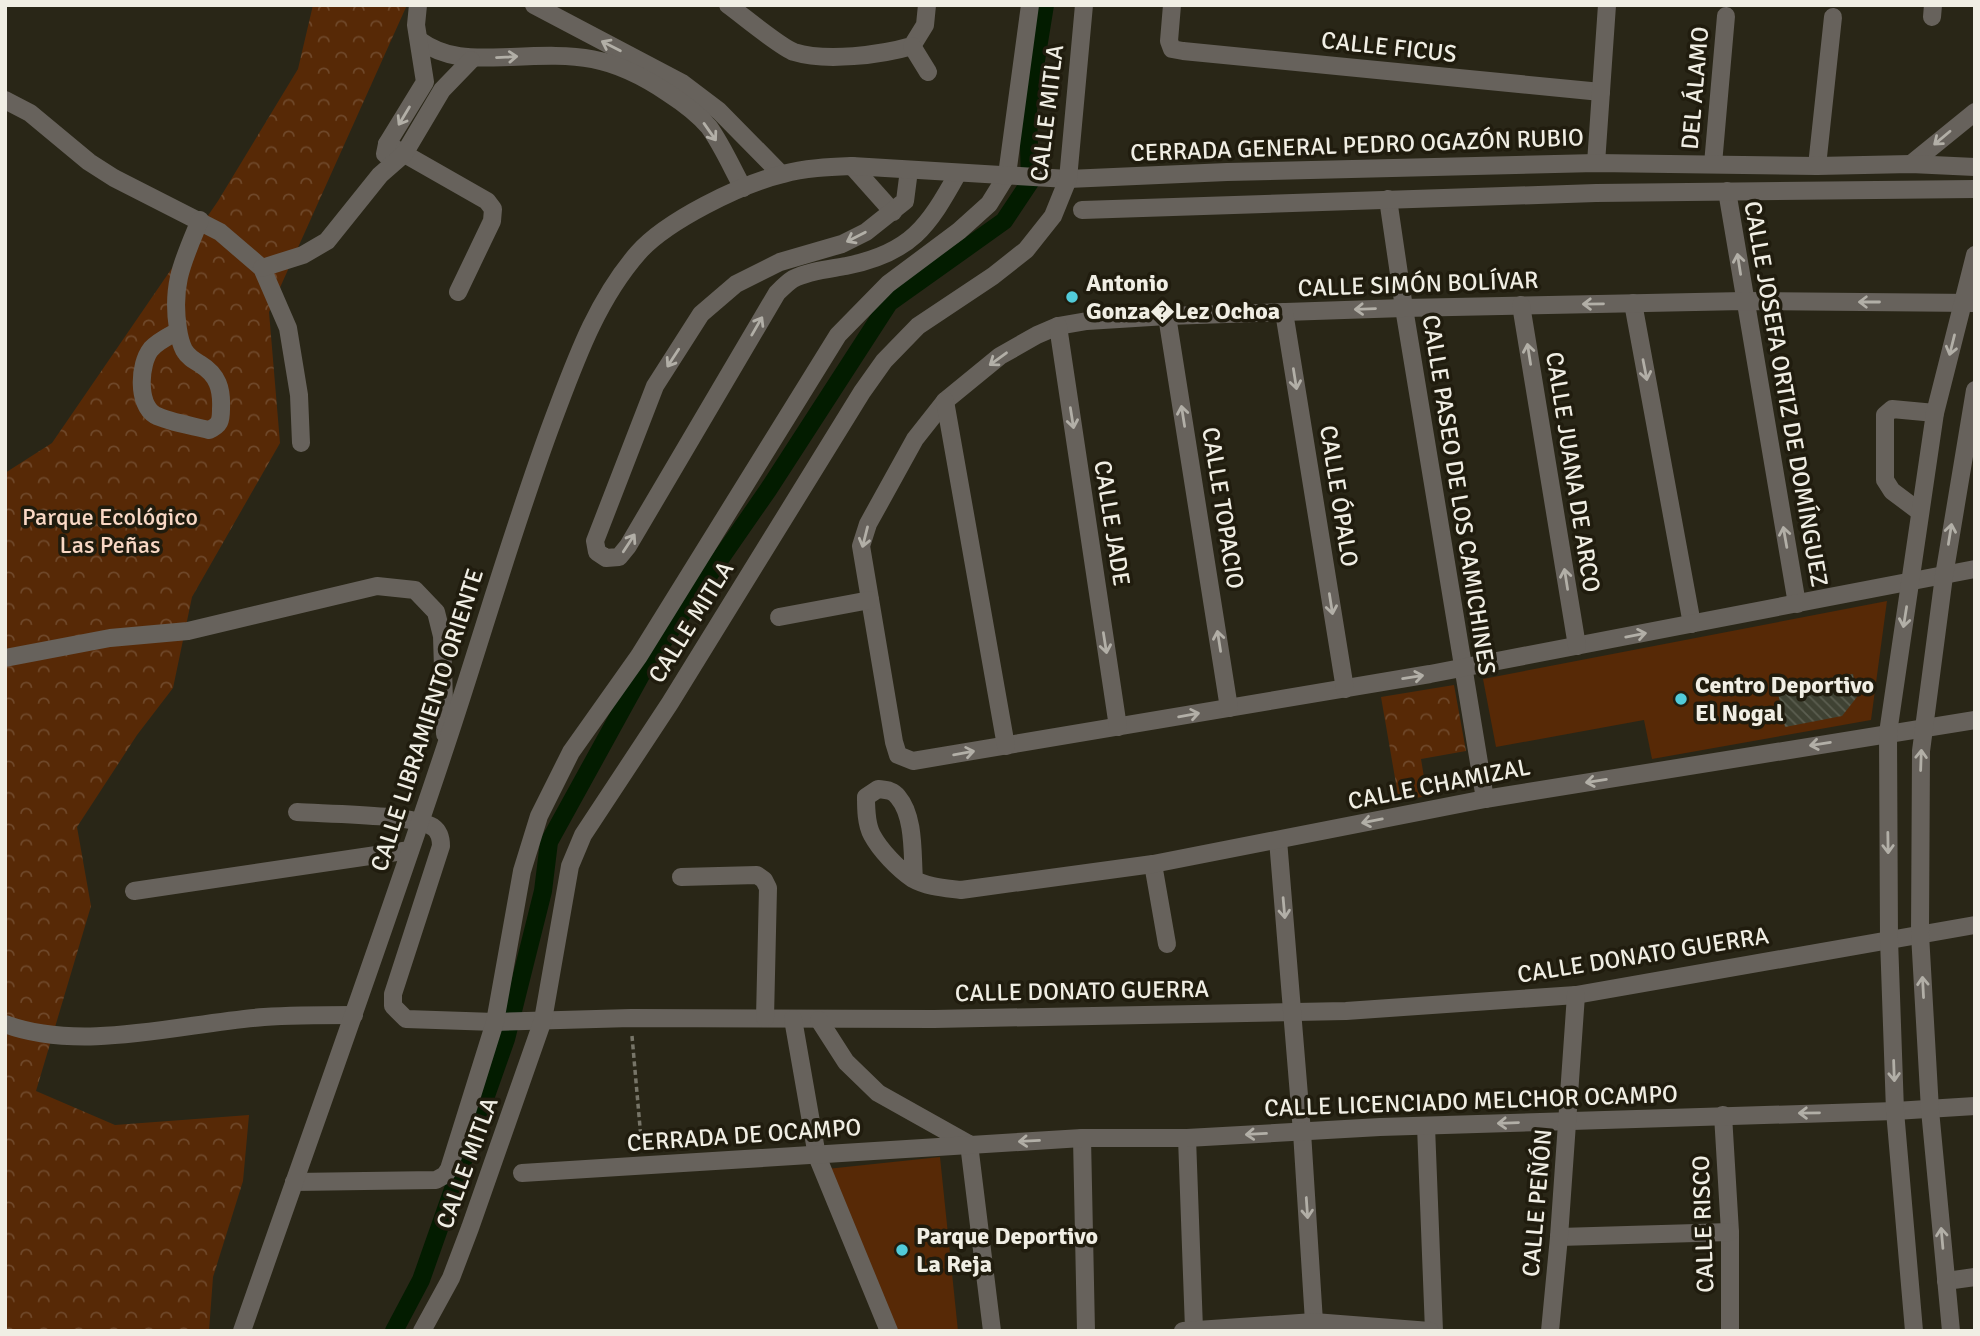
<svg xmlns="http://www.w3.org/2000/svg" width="1980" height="1336" font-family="Signika,sans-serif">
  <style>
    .park { fill: url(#park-crowns) }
    .pitch { fill: #572906 }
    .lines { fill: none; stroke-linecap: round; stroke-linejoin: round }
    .canal { stroke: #031c00; stroke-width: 18 }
    .building { fill: url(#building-back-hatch) }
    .path { stroke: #777568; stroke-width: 3.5; stroke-dasharray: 5 3.5; stroke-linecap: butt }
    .minor { stroke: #67625c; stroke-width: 18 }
    .oneway { stroke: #b2afa7 }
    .poi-dot { fill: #52cbd9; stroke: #201c0e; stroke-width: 2.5 }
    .labels { text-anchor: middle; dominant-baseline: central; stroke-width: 7; stroke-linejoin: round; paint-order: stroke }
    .street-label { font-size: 24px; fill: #f0eee4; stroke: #201c0e }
    .poi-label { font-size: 24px; font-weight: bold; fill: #f0eee4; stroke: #201c0e; text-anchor: start }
    .park-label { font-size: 24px; fill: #f9d8c5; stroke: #201c0e }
  </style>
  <defs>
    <pattern id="park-crowns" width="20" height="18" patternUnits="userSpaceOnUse" patternTransform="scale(1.75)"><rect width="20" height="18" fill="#572906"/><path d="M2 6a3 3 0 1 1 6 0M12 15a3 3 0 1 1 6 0" fill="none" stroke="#6f482a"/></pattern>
    <pattern id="building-back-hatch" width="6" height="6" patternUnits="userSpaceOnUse" patternTransform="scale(1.75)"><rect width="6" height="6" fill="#3f4233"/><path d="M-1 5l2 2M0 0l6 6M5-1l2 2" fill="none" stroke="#5b5e50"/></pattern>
  </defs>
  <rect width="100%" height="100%" fill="#292617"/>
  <g class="park">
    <polygon points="313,5 407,5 269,312 280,443 192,597 173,688 137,735 77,827 91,906 36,1091 115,1125 249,1115 243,1181 213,1277 209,1331 5,1331 5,473 52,443 218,201 298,69"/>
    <polygon points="1454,685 1466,751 1421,759 1427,796 1399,801 1381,697"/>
  </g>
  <g class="pitch">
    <polygon points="1887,601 1871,720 1652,759 1644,720 1496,747 1483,679"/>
    <polygon points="940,1157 958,1331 891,1331 817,1170"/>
  </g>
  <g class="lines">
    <polyline class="canal" points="394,1331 421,1280 506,1039 543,891 549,842 646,666 768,490 889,303 1004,221 1030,182 1028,110 1045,5"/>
  </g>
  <polygon class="building" points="1853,674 1857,697 1842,716 1785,727 1777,688"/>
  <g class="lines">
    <polyline class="path" points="632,1036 642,1150"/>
    <g class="minor">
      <polyline points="534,5 682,83 719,111 781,174"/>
      <path d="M728,5C742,15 780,47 794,52C826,62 881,55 912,46L925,25L927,5"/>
      <polyline points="1172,5 1169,41 1172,49 1183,51 1601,92"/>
      <polyline points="1932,17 1933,5"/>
      <path d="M419,40C448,61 477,58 511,57C578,54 610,54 668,93C682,102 698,114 709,127C722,145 732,168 743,188"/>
      <polyline points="912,46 928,72"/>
      <polyline points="5,100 30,113 89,162 114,178 220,232 262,268 288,328 299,395 301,443"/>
      <polyline points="387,144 487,201 493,209 492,221 458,292"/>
      <polyline points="385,154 387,144 425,82 416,25 418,5"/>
      <polyline points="1596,163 1607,5"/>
      <polyline points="1713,164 1726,16"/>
      <polyline points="1911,164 1975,112"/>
      <polyline points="852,166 893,212"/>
      <polyline points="1817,166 1833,17"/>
      <path d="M909,170L905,201L866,232L842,244L780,262L736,284L701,314L655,386L595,541L597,552L606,558L619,557L628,546L777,293C782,288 788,282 793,279C808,271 830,269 846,266C911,253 928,227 958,173"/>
      <polyline points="1727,191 1797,604"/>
      <polyline points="1388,199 1404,308 1485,799"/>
      <polyline points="1082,210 1596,193 1975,189"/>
      <polyline points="262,268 303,255 327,241 380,175 404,154 442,90 471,60"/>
      <polyline points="1633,303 1692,624"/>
      <polyline points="1975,303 1744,301 1404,308 1167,316 1087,321 1058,326 1037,335 1000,356 945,401 915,439 868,524 861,546 894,742 898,755 913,761 1430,674 1975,569"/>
      <polyline points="1521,305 1577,646"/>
      <polyline points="1284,312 1345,689"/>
      <polyline points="1167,316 1229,708"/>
      <polyline points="1058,326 1118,727"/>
      <path d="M178,331C169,336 158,341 151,349C139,364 137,404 155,415C168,422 194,426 209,430C220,425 221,421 221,409C222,389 218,375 200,364C193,360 188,357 184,350C181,344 179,336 178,329C171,284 183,261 200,220"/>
      <polyline points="945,401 1006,746"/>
      <polyline points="1920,512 1892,491 1885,480 1885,415 1892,409 1935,413"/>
      <polyline points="779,617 870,600"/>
      <polyline points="5,658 110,638 188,631 377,586 415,590 436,612 442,636 445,734"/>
      <path d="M297,812C326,814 412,814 433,827C440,832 441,839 441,846L393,994V1006L406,1019L495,1022L631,1018L934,1019L1346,1011L1576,995L1975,925"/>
      <polyline points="1278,840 1302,1132 1314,1322"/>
      <polyline points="1153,864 1167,944"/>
      <polyline points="681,877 757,875 764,880 768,888 765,1018"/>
      <path d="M914,879C912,855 915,817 898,797C893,790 886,790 878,789L866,797C866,808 866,824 872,835C880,850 898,869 913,879C927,887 946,888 961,890L1153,864L1485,799L1975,720"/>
      <polyline points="134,891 410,850"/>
      <polyline points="793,1019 817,1156 889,1331"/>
      <polyline points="819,1020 846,1062 878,1093 969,1144"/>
      <path d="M5,1024C83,1053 183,1023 264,1017C294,1015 324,1015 354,1015"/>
      <polyline points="1723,1115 1730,1232 1730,1331"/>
      <polyline points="1426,1126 1434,1331"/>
      <polyline points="1082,1138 1086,1331"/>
      <polyline points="1187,1138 1194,1329"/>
      <polyline points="969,1144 992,1331"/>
      <polyline points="522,1173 1082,1138 1187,1138 1380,1127 1895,1111 1975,1106"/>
      <polyline points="294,1182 436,1180 445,1175 449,1169 495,1022 522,871 539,816 571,752 639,656 838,335 888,284 959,231 989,204 1007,175 1030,5"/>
      <polyline points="1559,1237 1730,1232"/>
      <polyline points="1946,1281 1975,1277"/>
      <path d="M242,1331C310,1136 381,941 446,745C482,637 513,527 553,420C575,362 596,301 638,253C666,221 741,184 783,174C805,168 829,167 852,166L1068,179L1227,172L1596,163L1817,166L1911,164L1975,167"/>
      <polyline points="422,1331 451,1278 470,1228 543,1020 570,866 583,835 670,703 862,392 884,361 918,326 993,276 1026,250 1053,216 1068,179 1084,5"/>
      <polyline points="1183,1331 1314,1322 1430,1331"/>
      <polyline points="1550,1331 1559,1237 1576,995"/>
      <polyline points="1914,1331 1895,1111 1889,939 1888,733 1935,413 1975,255"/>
      <polyline points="1951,1331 1930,1110 1920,934 1921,751 1944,576 1975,390"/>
    </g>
  </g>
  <defs><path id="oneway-shaft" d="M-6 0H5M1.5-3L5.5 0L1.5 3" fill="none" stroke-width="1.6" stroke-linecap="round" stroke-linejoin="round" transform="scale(1.75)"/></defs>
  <g class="oneway">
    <use href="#oneway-shaft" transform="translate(611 46) rotate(-153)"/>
    <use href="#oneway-shaft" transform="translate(507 57) rotate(-3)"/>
    <use href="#oneway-shaft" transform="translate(404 116) rotate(121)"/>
    <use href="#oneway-shaft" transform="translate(710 132) rotate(55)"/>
    <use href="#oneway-shaft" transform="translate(1942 138) rotate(140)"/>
    <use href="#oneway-shaft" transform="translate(856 237) rotate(153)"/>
    <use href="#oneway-shaft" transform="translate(1739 264) rotate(-99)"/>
    <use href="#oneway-shaft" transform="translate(1869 302) rotate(-180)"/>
    <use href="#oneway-shaft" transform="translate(1593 304) rotate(179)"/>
    <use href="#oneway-shaft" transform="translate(1365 309) rotate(178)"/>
    <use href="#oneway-shaft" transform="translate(757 326) rotate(-60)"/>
    <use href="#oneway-shaft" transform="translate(1952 345) rotate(104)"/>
    <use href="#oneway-shaft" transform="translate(1529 354) rotate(-99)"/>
    <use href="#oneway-shaft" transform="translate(673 358) rotate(123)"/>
    <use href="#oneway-shaft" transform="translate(998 359) rotate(144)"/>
    <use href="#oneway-shaft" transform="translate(1645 370) rotate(79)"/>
    <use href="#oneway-shaft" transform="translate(1295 379) rotate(81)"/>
    <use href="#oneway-shaft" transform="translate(1183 416) rotate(-99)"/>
    <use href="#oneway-shaft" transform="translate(1072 418) rotate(81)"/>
    <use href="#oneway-shaft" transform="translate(1950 534) rotate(-81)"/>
    <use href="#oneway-shaft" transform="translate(865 537) rotate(104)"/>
    <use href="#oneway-shaft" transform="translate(1785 537) rotate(-100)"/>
    <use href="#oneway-shaft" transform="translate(629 543) rotate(-57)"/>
    <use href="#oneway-shaft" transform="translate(1566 579) rotate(-99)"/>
    <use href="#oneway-shaft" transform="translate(1331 604) rotate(81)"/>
    <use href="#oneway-shaft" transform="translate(1905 617) rotate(99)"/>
    <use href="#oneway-shaft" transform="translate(1636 635) rotate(-11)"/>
    <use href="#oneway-shaft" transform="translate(1219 641) rotate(-99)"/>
    <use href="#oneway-shaft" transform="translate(1105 643) rotate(81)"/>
    <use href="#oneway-shaft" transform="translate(1413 677) rotate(-9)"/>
    <use href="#oneway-shaft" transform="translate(1189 715) rotate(-10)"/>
    <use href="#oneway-shaft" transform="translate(1820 744) rotate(171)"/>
    <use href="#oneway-shaft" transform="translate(964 753) rotate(-10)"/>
    <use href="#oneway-shaft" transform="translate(1921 760) rotate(-88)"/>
    <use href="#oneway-shaft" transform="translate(1596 781) rotate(171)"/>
    <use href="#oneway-shaft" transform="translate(1372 821) rotate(169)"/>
    <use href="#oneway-shaft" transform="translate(1888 843) rotate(89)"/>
    <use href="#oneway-shaft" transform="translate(1284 908) rotate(85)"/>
    <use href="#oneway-shaft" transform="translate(1923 987) rotate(-93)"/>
    <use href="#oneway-shaft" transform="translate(1894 1071) rotate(88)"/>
    <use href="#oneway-shaft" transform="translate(1809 1113) rotate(179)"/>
    <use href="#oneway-shaft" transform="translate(1508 1123) rotate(178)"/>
    <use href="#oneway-shaft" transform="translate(1256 1134) rotate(177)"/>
    <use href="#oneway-shaft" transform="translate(1029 1141) rotate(177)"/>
    <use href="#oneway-shaft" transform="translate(1307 1208) rotate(86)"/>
    <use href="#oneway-shaft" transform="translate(1942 1238) rotate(-95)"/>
  </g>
  <g class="poi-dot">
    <circle cx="1072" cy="297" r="7"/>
    <circle cx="1681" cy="699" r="7"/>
    <circle cx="902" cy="1250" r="7"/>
  </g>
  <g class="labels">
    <g class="street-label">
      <text transform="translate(1389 47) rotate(6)">CALLE FICUS</text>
      <text transform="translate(1695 88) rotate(-85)">DEL ÁLAMO</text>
      <text transform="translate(1047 113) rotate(-83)">CALLE MITLA</text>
      <text transform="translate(1357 145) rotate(-2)">CERRADA GENERAL PEDRO OGAZÓN RUBIO</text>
      <text transform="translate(1418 284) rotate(-2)">CALLE SIMÓN BOLÍVAR</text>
      <text transform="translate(1786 394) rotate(80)">CALLE JOSEFA ORTIZ DE DOMÍNGUEZ</text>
      <text transform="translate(1573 472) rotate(81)">CALLE JUANA DE ARCO</text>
      <text transform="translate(1459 495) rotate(81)">CALLE PASEO DE LOS CAMICHINES</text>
      <text transform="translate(1339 496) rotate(81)">CALLE ÓPALO</text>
      <text transform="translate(1223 508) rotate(81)">CALLE TOPACIO</text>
      <text transform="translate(1112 523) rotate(81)">CALLE JADE</text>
      <text transform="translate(691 622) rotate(-58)">CALLE MITLA</text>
      <text transform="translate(427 720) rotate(-72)">CALLE LIBRAMIENTO ORIENTE</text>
      <text transform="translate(1439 784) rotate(-11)">CALLE CHAMIZAL</text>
      <text transform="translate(1643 955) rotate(-9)">CALLE DONATO GUERRA</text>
      <text transform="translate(1082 991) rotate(-1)">CALLE DONATO GUERRA</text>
      <text transform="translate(1471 1101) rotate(-2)">CALLE LICENCIADO MELCHOR OCAMPO</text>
      <text transform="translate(744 1135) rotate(-4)">CERRADA DE OCAMPO</text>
      <text transform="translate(467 1163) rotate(-70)">CALLE MITLA</text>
      <text transform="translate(1537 1203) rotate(-85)">CALLE PEÑÓN</text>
      <text transform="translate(1703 1224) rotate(-92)">CALLE RISCO</text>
    </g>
    <g class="poi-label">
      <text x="1086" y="283">Antonio<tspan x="1086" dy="28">Gonza�Lez Ochoa</tspan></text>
      <text x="1695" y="685">Centro Deportivo<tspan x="1695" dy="28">El Nogal</tspan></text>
      <text x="916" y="1236">Parque Deportivo<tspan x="916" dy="28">La Reja</tspan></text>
    </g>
    <g class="park-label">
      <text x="110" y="517">Parque Ecológico<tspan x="110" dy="28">Las Peñas</tspan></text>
    </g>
  </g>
  <rect width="1980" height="1336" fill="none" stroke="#f0eee4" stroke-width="14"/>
</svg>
